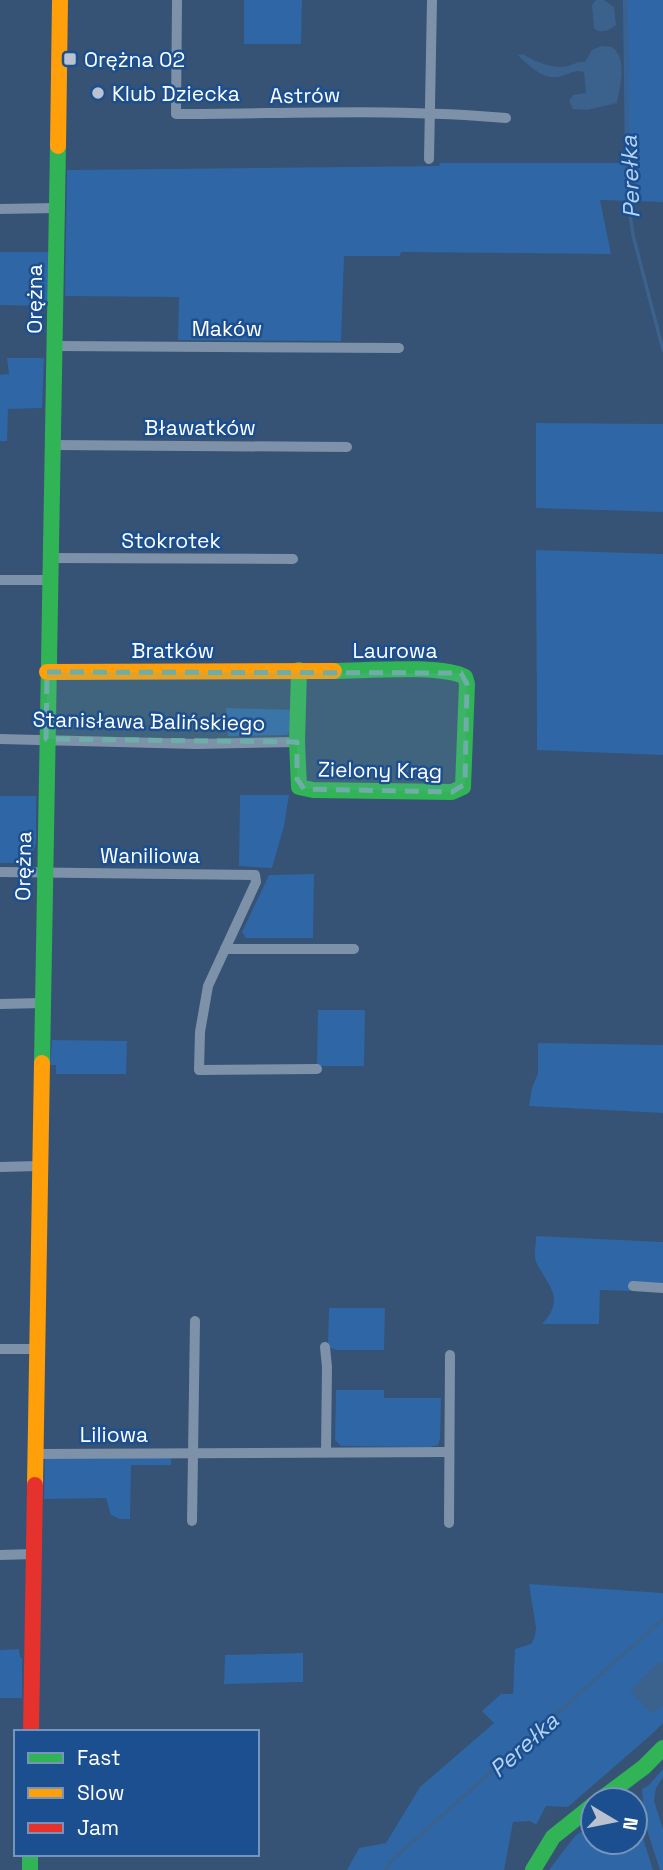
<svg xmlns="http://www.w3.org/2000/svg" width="663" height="1870" font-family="'Space Grotesk',sans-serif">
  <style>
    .green { fill: #2f66a5 }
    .water { fill: #3b618d }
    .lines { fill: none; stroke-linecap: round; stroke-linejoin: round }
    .stream { stroke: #3b618d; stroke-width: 3.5 }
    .street { stroke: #7d92a8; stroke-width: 10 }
    .fast { stroke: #30b455; stroke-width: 16 }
    .slow { stroke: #ff9f0a; stroke-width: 16 }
    .jam { stroke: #e5322d; stroke-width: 16 }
    .marked { fill: #6fada8; fill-opacity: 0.2; stroke: #6fada8; stroke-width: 5; stroke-dasharray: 14 9; stroke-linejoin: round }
    .poi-dot { fill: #b9c2ce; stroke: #1b4f8f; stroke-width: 2.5 }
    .labels { text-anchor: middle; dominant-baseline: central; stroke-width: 5; stroke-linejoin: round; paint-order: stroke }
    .poi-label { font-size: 21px; fill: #fff; stroke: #1b4f8f; text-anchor: start }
    .street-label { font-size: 21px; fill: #fff; stroke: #1b4f8f }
    .water-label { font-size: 23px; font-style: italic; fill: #b5d3f5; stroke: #1b4f8f }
  </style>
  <rect width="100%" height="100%" fill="#365274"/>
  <g class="green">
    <polygon points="244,0 302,0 301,44 244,44"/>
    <polygon points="623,0 663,0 663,202 600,200 611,254 401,252 400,256 344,256 341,341 178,340 179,297 65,296 67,170 439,166 440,163 625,163"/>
    <polygon points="0,252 51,252 49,306 0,305"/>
    <polygon points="7,358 44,358 42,408 8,409 7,441 0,441 0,375 9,374"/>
    <polygon points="536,423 663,424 663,512 536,508"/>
    <polygon points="536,550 663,554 663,755 537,750"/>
    <polygon points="226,708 294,710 294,724 287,735 228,736"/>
    <polygon points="240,795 289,795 284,826 272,868 239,866"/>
    <polygon points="0,796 36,796 36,843 29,863 0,863"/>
    <polygon points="314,874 313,938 246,938 242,932 269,875"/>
    <polygon points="318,1010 365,1010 364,1066 317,1066"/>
    <polygon points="52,1040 127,1041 126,1074 56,1074 56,1065 50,1065"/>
    <polygon points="538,1043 663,1045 663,1113 529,1106 532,1088 538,1073"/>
    <path d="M536,1236L663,1242V1284H630V1291L600,1290L599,1324H542C565,1299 550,1288 537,1264C533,1257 536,1244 536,1236Z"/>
    <polygon points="329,1308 385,1308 384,1350 336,1350 328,1347"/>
    <polygon points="336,1390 384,1390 384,1398 441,1398 440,1439 438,1445 429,1447 341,1446 335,1440"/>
    <polygon points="171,1457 171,1465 131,1465 130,1519 120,1519 111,1515 106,1498 44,1499 45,1459"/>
    <polygon points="529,1584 663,1593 663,1723 652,1734 568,1807 546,1806 536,1825 530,1821 513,1822 504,1870 347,1870 359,1848 386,1843 420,1787 494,1723 482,1711 501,1694 513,1694 515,1649 531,1644 535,1636 536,1628"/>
    <polygon points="19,1649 20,1657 22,1658 22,1698 0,1698 0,1650"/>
    <polygon points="303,1653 303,1682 224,1684 225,1655"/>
    <polygon points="663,1769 663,1777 656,1788 654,1801 663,1829 663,1870 660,1870 645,1824 642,1789 649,1785"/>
    <polygon points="635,1793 637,1819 653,1870 549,1870 575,1836 593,1824 593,1842 635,1842 635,1800 625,1800"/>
  </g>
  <g class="water">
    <path d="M596,0H604L614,7L616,25C610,30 600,35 594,28L592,5Z"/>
    <path d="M601,46L612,47C628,58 620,87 617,103L587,110L573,109L569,101L573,95L586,93L584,72C575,70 571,73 562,76C545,82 529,66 518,55L523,54C535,62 553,69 568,66C576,64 577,61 585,62L592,50Z"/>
    <polygon points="658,1662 663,1663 663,1706 651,1713 630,1691"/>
  </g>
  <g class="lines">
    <g class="stream">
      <polyline points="626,0 628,201 633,235 663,350"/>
      <polyline points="386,1870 391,1861 663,1619"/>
    </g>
    <g class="street">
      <path d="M177,0L176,114C286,114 397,108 506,118"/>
      <polyline points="429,159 432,0"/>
      <polyline points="0,209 56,208"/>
      <polyline points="55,346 399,348"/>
      <polyline points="52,445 347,447"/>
      <polyline points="49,558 293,559"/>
      <polyline points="0,580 48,580"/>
      <polyline points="0,739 196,744 297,742"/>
      <polyline points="0,872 255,875 256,882 208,986 200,1032 199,1070 317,1069"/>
      <polyline points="225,949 354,949"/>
      <polyline points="0,1004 42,1003"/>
      <polyline points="0,1167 39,1166"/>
      <polyline points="633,1286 663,1288"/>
      <polyline points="325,1347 327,1367 326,1452"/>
      <polyline points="0,1349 37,1349"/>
      <polyline points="35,1454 449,1452"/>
      <polyline points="192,1521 195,1321"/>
      <polyline points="449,1523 450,1355"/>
      <polyline points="0,1555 34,1554"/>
    </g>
    <g class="fast">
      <path d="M299,670L297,742L299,787L313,790L452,792L463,787L467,684L465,677C442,664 364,671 334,671"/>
      <polyline points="42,1063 58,146"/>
      <polyline points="600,1800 644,1767 663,1748"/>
      <polyline points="30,1854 30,1870"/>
      <polyline points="533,1870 553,1837 593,1805"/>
    </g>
    <g class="slow">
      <polyline points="58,146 60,0"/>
      <polyline points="47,672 334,671"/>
      <polyline points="35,1485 42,1063"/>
    </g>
    <polyline class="jam" points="31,1732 35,1485"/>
  </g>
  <path class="marked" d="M47,672L461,673L467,684L465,784L452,792L304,789L297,779V742L46,739Z"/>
  <g class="poi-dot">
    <rect x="63" y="52" width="14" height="14" rx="3.5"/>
    <circle cx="98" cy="93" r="7"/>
  </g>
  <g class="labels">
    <g class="poi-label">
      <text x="84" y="59">Orężna 02</text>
      <text x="112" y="93">Klub Dziecka</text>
    </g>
    <g class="street-label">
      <text transform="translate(305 95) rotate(-1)">Astrów</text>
      <text transform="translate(34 299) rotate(-90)">Orężna</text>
      <text x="227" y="328">Maków</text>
      <text x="200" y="427">Bławatków</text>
      <text x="171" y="540">Stokrotek</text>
      <text x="173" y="650">Bratków</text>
      <text x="395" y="650">Laurowa</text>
      <text transform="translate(149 721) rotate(1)">Stanisława Balińskiego</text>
      <text transform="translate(380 770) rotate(1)">Zielony Krąg</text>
      <text x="150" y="855">Waniliowa</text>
      <text transform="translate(23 866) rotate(-89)">Orężna</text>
      <text x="114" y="1434">Liliowa</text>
    </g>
    <g class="water-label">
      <text transform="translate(630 177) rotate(-92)">Perełka</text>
      <text transform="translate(524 1745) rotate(-42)">Perełka</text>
    </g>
  </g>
  <rect x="14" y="1730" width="245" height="126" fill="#1b4f8f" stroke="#7695bc" stroke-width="2"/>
  <rect x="28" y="1753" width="35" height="10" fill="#30b455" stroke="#7695bc" stroke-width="2"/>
  <text x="77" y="1765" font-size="21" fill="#ffffff">Fast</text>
  <rect x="28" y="1788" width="35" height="10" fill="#ff9f0a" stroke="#7695bc" stroke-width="2"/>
  <text x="77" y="1800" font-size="21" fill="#ffffff">Slow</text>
  <rect x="28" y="1823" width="35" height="10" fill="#e5322d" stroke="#7695bc" stroke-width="2"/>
  <text x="77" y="1835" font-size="21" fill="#ffffff">Jam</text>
  <g transform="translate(614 1821) rotate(100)"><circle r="33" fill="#1b4f8f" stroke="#7695bc" stroke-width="2"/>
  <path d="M0-5L12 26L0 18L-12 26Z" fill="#b9c2ce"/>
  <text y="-10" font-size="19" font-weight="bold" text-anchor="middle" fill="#ffffff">N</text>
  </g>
</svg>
